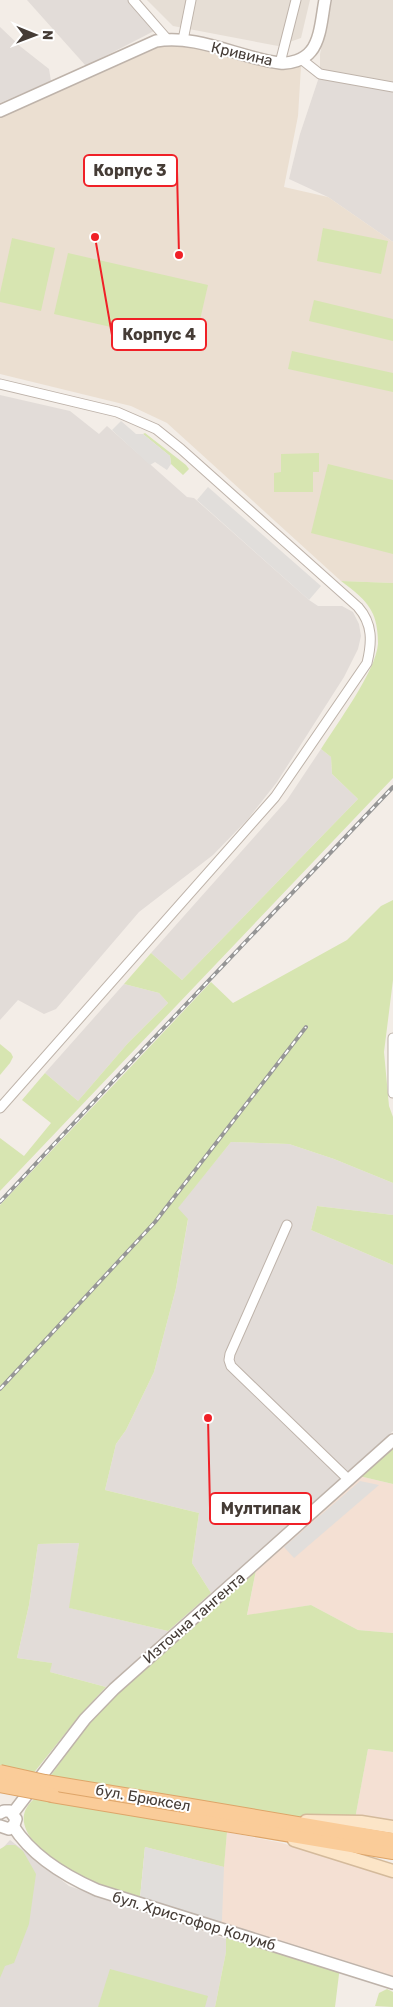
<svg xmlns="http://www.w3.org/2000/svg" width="393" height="2007" font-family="Rubik,sans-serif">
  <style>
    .residential { fill: #e6ded5 }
    .commercial { fill: #f4e0d3 }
    .industrial { fill: #e2dcd8 }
    .education { fill: #ebdfd1 }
    .green { fill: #d7e5b1 }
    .parking { fill: #e1dedb }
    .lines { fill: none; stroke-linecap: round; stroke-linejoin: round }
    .minor-casing { stroke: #beb3aa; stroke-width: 11 }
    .tertiary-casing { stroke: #beb3aa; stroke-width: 14 }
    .secondary-casing { stroke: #d4ba9b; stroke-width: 15 }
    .primary-casing { stroke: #dea569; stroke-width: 16 }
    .minor { stroke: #fff; stroke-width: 9 }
    .tertiary { stroke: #fff; stroke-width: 11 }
    .secondary { stroke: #fce5c7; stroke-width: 12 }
    .primary { stroke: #facc99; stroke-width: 14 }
    .rail-casing { stroke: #969696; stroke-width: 4 }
    .rail { stroke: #fff; stroke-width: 2; stroke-dasharray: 5.5; stroke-linecap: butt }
    .primary-bridge-casing { stroke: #dea569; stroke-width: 16; stroke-linecap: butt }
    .primary-bridge { stroke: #facc99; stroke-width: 14 }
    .labels { text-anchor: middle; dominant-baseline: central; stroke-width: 4; stroke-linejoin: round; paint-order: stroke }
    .street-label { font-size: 15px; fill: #453c36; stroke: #fff }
    .leader { fill: none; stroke: #f02027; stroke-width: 2 }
    .callout-dot { fill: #f02027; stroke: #fff; stroke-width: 2 }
    .callout { fill: #fff; stroke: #f02027; stroke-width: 2 }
    .callout-label { font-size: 16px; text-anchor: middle; font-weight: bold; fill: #453c36 }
  </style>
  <rect width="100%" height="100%" fill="#f3ede7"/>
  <g class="residential">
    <polygon points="147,0 310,0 301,38 278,46 173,26"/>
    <polygon points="332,0 393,0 393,87 320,74 320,54"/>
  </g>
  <g class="commercial">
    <polygon points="359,1476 393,1484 393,1633 358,1630 311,1605 247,1616 256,1570"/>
    <polygon points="368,1749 393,1752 393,1824 355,1819"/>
    <polygon points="227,1832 282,1843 393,1878 393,1983 226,1931 145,1847 224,1866"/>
  </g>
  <g class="industrial">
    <polygon points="27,0 133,0 158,29 86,66"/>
    <polygon points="0,27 21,47 49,69 51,81 0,103"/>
    <polygon points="320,74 393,87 393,242 328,197 289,179 300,134"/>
    <polygon points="0,395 70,411 99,434 107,426 187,497 194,498 309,600 318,606 342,606 353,612 359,624 361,636 358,649 344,677 277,782 248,819 213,855 139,912 56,1009 44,1014 18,1000 0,1020"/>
    <polygon points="321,749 331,757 332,774 358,799 182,980 151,953 287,800"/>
    <polygon points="124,984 159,993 168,1003 128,1043 78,1101 45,1073"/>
    <polygon points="231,1142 289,1144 334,1159 393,1183 393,1215 317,1206 311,1230 393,1265 393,1431 211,1593 192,1563 199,1513 105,1490 116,1444 126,1430 154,1372 176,1288 188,1220 177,1208"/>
    <polygon points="79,1543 70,1608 168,1631 106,1687 50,1672 51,1663 17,1658 29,1605 38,1544"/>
    <polygon points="10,1840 69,1886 226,1939 226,1952 215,2007 0,2007 0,1851"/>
  </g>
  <polygon class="education" points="179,44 265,66 301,67 298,116 284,187 328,197 393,242 393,583 341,581 167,423 131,406 0,374 0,118 164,45"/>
  <g class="green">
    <polygon points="323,228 388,241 381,274 317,261"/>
    <polygon points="12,238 55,248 41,311 0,302 0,293"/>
    <polygon points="68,253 208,285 194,346 54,314"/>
    <polygon points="314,300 393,319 393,341 309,321"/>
    <polygon points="292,351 393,373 393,392 288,369"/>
    <polygon points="145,433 186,465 189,469 183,475 171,464 170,456 143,434"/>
    <polygon points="319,453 319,472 313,472 313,492 274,492 274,473 281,472 281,454"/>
    <polygon points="328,464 393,480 393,554 311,533"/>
    <path d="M341,581L393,583V778L0,1191V1138L24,1156L51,1123L22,1100L45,1073L78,1101L128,1043L168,1003L159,993L124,984L151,953L182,980L358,799L332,774L331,757L321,749C336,725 376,671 378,644C378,635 377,623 373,614C367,600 353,590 341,581Z"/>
    <polygon points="393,900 393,980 384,1052 389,1106 393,1117 393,1183 334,1159 289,1144 231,1142 178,1208 188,1219 176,1288 154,1372 126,1430 116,1444 105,1490 199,1513 192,1563 211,1593 168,1631 69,1608 79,1543 38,1544 29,1605 17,1658 52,1663 50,1672 106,1687 80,1715 32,1775 0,1768 0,1205 211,982 233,1003 347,940 381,906"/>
    <polygon points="0,1044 11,1053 13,1057 10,1063 0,1075"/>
    <polygon points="317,1206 393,1215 393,1265 311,1230"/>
    <polygon points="393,1446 393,1484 359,1476"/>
    <polygon points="256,1570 247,1615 311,1605 358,1630 393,1633 393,1752 368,1749 355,1819 276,1816 49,1778 89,1723 117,1693 180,1636"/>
    <path d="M34,1799L227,1832L224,1867L145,1847L140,1898C121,1892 102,1887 85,1879C59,1867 0,1828 34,1799Z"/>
    <polygon points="7,1845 15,1845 23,1851 36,1874 29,1924 14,1963 5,1966 0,1978 0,1849"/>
    <polygon points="226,1931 340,1966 335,2007 215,2007 226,1952"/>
    <polygon points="110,1969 208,1996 205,2007 98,2007"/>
    <polygon points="387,1989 393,1992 393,2007 375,2006 379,1993"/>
  </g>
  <g class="parking">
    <polygon points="121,421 136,434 143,434 170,456 171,464 167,470 155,462 150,465 112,430"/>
    <polygon points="208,487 321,586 309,600 197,500"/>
    <polygon points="360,1481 379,1485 294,1558 284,1547"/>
    <polygon points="145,1847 224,1867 222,1920 220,1925 140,1898"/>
  </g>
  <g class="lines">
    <g class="minor-casing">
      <g id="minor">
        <polyline points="133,0 167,39"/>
        <polyline points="183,40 191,0"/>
        <polyline points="301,59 320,74 393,87"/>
        <polyline points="280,63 296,0"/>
        <path d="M0,384L117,412L156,429L181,449L358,607C373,624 372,642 367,663L275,797L0,1108"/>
        <polyline points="393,1038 393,1093"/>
        <polyline points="287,1225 230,1354 229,1360 231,1366 349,1480"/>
      </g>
    </g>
    <g class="tertiary-casing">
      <g id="tertiary">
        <path d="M0,111L156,41C198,34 239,58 280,63C290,64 304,60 311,51C321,39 322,15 325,0"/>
        <polyline points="0,1813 4,1811 10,1811 16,1819 14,1825 9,1829 0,1826"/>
        <polyline points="13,1813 85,1719 114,1689 393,1440"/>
        <path d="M13,1826C32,1856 65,1876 97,1890L393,1983"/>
      </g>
    </g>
    <g class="secondary-casing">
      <g id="secondary">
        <polyline points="306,1821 361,1822 393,1827"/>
        <polyline points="294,1840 393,1871"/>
      </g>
    </g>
    <g class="primary-casing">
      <g id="primary">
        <polyline points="52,1795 393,1852"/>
        <polyline points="185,1805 393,1840"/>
      </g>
    </g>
    <use href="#minor" class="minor"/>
    <use href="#tertiary" class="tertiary"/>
    <use href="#secondary" class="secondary"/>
    <use href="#primary" class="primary"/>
    <g class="rail-casing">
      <g id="rail">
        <polyline points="0,1202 115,1079 393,787"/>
        <polyline points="0,1389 155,1222 306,1027"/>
      </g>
    </g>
    <use href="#rail" class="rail"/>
    <g class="primary-bridge-casing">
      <g id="primary-bridge">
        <polyline points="0,1772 45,1782 185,1805"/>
        <polyline points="0,1785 52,1795"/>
      </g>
    </g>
    <use href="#primary-bridge" class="primary-bridge"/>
  </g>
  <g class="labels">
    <g class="street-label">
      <text transform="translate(242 54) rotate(13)">Кривина</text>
      <text transform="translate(194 1618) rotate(-41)">Източна тангента</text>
      <text transform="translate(143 1798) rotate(10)">бул. Брюксел</text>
      <text transform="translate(194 1921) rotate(17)">бул. Христофор Колумб</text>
    </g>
  </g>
  <path class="leader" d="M179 255L177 171M95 237L112 335M208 1418L210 1508"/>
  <g class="callout-dot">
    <circle cx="179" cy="255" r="5"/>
    <circle cx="95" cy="237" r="5"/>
    <circle cx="208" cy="1418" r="5"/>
  </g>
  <g class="callout">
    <rect x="84" y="155" width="93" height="31" rx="5"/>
    <rect x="112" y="319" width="94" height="31" rx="5"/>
    <rect x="210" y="1493" width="101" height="31" rx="5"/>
  </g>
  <g class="callout-label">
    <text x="130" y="176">Корпус 3</text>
    <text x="159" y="340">Корпус 4</text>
    <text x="261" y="1514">Мултипак</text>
  </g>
  <g transform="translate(35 35) rotate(91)" stroke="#ffffff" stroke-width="4" paint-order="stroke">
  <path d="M0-4L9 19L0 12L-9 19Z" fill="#453c36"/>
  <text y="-8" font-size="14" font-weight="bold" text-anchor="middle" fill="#453c36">N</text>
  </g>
</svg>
